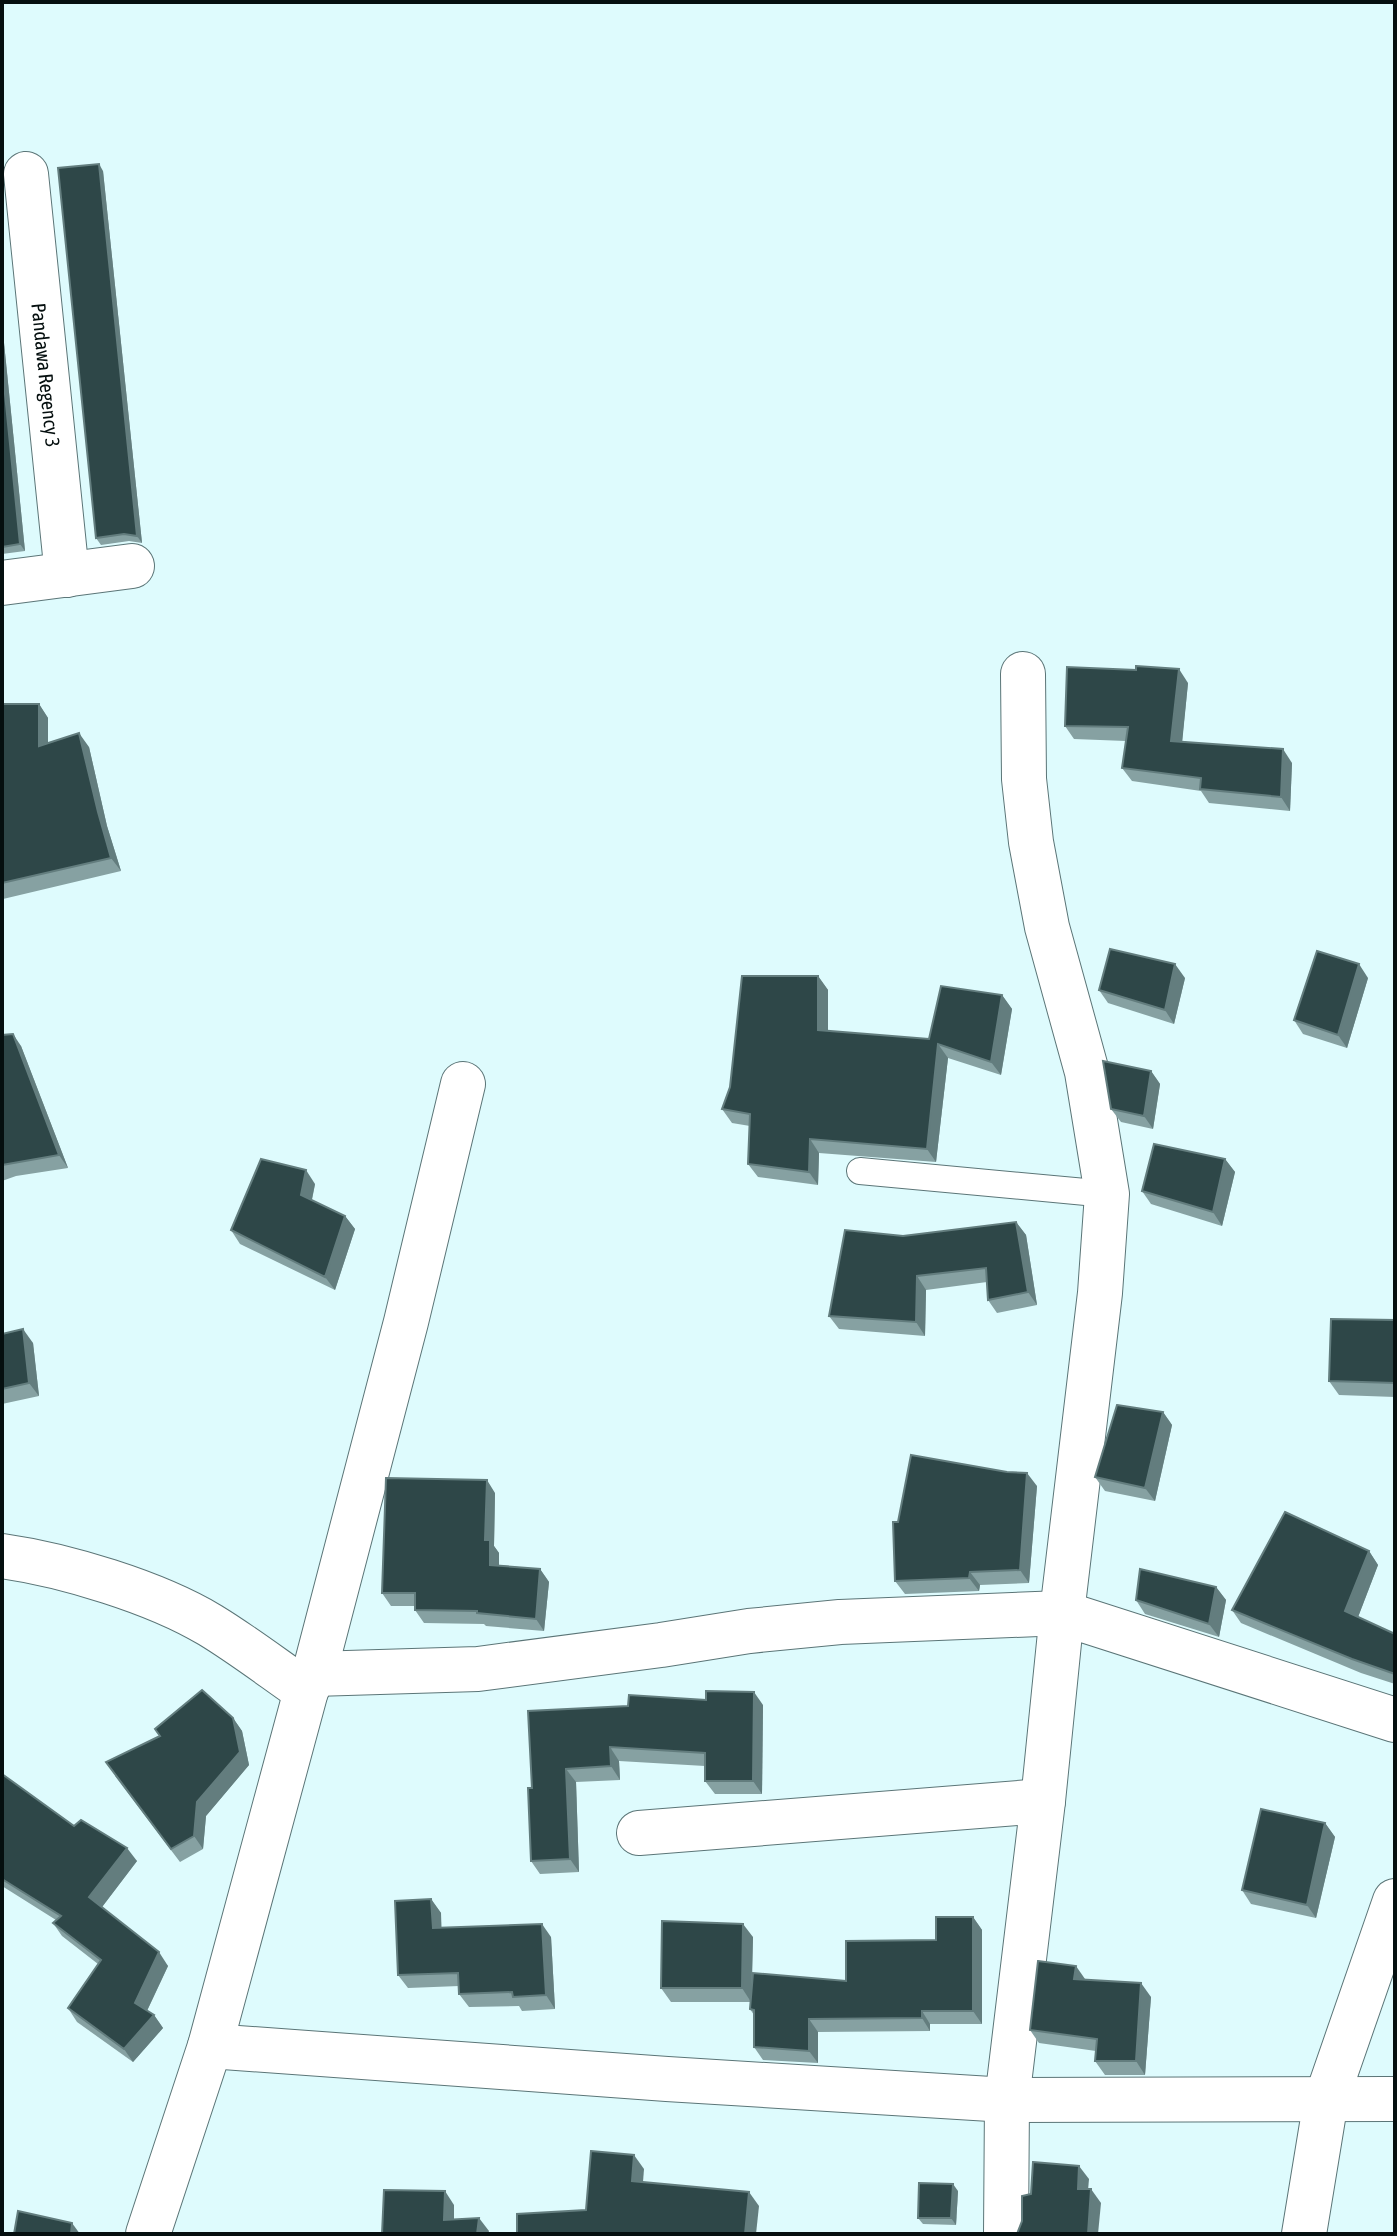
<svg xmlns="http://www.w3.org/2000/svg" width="1397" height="2236" font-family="'Asap Condensed',sans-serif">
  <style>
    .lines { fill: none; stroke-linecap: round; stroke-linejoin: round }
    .lane-casing { stroke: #5b7577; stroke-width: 28 }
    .street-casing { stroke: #5b7577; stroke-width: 46 }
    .lane { stroke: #fff; stroke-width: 26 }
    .street { stroke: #fff; stroke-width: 44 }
    .wall { fill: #86a1a2 }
    .shaded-wall { fill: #637d7e }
    .building { fill: #2e4748; stroke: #637d7e; stroke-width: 2 }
    .labels { text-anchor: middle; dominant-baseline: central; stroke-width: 8; stroke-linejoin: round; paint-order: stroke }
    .street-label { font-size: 20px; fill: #050f0f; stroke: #fff }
  </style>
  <rect width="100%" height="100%" fill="#defbfd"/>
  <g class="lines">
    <g class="lane-casing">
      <polyline id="lane" points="860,1171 1107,1194"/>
    </g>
    <g class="street-casing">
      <g id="street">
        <path id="s1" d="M26,174L67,575"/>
        <polyline points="2,583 132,566"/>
        <path d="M2,1556C65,1565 155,1592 210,1625C243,1645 274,1669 306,1691"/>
        <polyline points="314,1674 478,1669 661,1645 749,1631 840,1622 1062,1613 1395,1720"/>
        <polyline points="639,1833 1043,1801"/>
        <polyline points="210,2046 667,2079 1007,2100 1395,2099"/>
        <polyline points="148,2234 210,2046 306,1691 314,1674 406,1322 463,1084"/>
        <polyline points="1006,2234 1007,2100 1043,1801 1062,1613 1100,1293 1107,1194 1087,1072 1047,927 1031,842 1024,779 1023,674"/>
        <polyline points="1304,2234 1326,2100 1395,1901"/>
      </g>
    </g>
    <use href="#lane" class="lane"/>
    <use href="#street" class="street"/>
  </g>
  <g class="wall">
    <polygon points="103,171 142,543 129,541 101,545 96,538"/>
    <polygon points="2,323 25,551 2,554"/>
    <polygon points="1188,683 1182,741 1292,763 1290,811 1209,803 1201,791 1132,781 1122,768 1126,741 1074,739 1065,726"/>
    <polygon points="2,704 39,704 48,718 48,743 89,747 107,826 121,871 3,899"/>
    <polygon points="818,976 828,990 828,1031 929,1039 1002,995 1012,1009 1001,1075 948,1058 936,1162 819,1153 818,1185 758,1177 748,1164 750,1126 732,1123 722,1109"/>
    <polygon points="1185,978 1174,1024 1108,1003 1099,990"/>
    <polygon points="1368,978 1347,1048 1303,1034 1294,1020"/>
    <polygon points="2,1035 21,1046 68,1168 16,1176 2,1181"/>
    <polygon points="1151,1071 1160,1084 1153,1129 1121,1122 1111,1109"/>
    <polygon points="1225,1159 1235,1172 1222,1226 1151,1204 1142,1191"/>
    <polygon points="315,1184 312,1200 345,1216 355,1229 335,1290 240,1244 231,1230"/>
    <polygon points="1016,1222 1026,1235 1037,1305 997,1313 988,1300 987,1282 926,1290 925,1336 839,1329 829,1316 903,1236"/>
    <polygon points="1395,1320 1395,1397 1339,1395 1329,1381"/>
    <polygon points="2,1334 33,1343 39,1396 2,1404"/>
    <polygon points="1163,1412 1172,1425 1155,1501 1105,1491 1095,1477"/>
    <polygon points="1037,1486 1029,1583 980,1585 979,1591 905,1594 895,1581"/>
    <polygon points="495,1493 494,1546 499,1553 499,1565 540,1569 549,1582 544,1631 486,1626 484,1624 424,1623 415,1610 415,1606 391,1606 382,1593"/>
    <polygon points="1369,1551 1378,1565 1358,1617 1395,1634 1395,1684 1361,1673 1241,1623 1232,1610"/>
    <polygon points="1216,1587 1226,1600 1219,1637 1145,1614 1136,1600"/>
    <polygon points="706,1700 763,1705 762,1794 715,1794 705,1781 705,1766 619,1761 620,1780 576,1782 579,1872 540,1874 531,1861 532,1788 628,1706"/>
    <polygon points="233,1718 242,1731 249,1765 206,1816 203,1849 180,1862 115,1776"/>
    <polygon points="2,1774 74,1826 137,1861 102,1907 168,1966 147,2011 154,2015 163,2028 133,2062 77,2022 68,2008 98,1964 62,1936 53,1923 56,1920 2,1886"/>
    <polygon points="1325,1823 1335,1837 1316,1918 1251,1904 1242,1890"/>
    <polygon points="431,1899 441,1913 441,1928 551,1937 555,2009 522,2011 519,2006 469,2007 459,1994 459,1986 408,1988 398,1975"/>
    <polygon points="973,1917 982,1930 982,2024 930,2024 930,2031 818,2032 818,2063 763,2060 754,2047 754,2015 750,2009 751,2002 671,2002 661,1988 753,1937 752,1990 846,1981 936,1940"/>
    <polygon points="1085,1980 1151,1997 1145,2075 1105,2075 1095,2061 1096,2051 1039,2043 1030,2030"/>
    <polygon points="958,2191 956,2225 923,2224 918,2218"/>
  </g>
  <g class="shaded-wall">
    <polygon points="99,164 103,171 142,543 137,536"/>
    <polygon points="2,323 25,551 20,544 2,364"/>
    <polygon points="1179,669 1188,683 1181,754 1171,741"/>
    <polygon points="39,704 48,718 48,760 39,746"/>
    <polygon points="79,733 89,747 107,826 121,871 111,858 98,812"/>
    <polygon points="1283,749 1292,763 1290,811 1281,797"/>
    <polygon points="1175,964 1185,978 1174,1024 1165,1010"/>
    <polygon points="1359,964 1368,978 1347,1048 1338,1035"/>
    <polygon points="818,976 828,990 828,1044 818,1030"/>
    <polygon points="1002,995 1012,1009 1001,1075 991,1062"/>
    <polygon points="13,1034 21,1046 68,1168 59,1155"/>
    <polygon points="938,1044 948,1058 936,1162 927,1149"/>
    <polygon points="1151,1071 1160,1084 1153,1129 1144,1116"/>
    <polygon points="810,1139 819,1153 818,1185 809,1172"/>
    <polygon points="1225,1159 1235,1172 1222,1226 1213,1212"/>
    <polygon points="306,1170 315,1184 310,1208 301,1195"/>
    <polygon points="345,1216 355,1229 335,1290 325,1277"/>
    <polygon points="1016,1222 1026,1235 1037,1305 1028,1292"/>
    <polygon points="917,1276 926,1290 925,1336 916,1322"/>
    <polygon points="23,1329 33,1343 39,1396 29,1383"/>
    <polygon points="1163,1412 1172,1425 1155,1501 1145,1488"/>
    <polygon points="1027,1473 1037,1486 1029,1583 1020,1570"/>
    <polygon points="487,1480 495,1493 494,1546 499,1553 499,1577 490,1565 485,1540"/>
    <polygon points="1369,1551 1378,1565 1355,1625 1345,1611"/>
    <polygon points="540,1569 549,1582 544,1631 536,1619"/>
    <polygon points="970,1572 980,1585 979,1591 969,1578"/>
    <polygon points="1216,1587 1226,1600 1219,1637 1209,1624"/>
    <polygon points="754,1692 763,1705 762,1794 753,1781"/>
    <polygon points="233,1718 242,1731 249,1765 206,1816 203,1849 194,1836 197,1802"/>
    <polygon points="610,1747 619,1761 620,1780 611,1766"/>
    <polygon points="566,1769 576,1782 579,1872 570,1859"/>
    <polygon points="1325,1823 1335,1837 1316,1918 1307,1905"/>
    <polygon points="127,1848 137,1861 99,1911 89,1897"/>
    <polygon points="431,1899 441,1913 442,1942 433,1928"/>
    <polygon points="973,1917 982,1930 982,2024 973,2011"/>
    <polygon points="542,1924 551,1937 555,2009 546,1995"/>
    <polygon points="743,1924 753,1937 751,2002 742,1988"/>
    <polygon points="159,1952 168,1966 144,2017 135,2003"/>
    <polygon points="1076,1966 1085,1979 1074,1979"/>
    <polygon points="1141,1983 1151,1997 1145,2075 1136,2061"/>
    <polygon points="922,2011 930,2024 930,2031 922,2018"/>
    <polygon points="154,2015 163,2028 133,2062 124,2049"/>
    <polygon points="809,2019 818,2032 818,2063 809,2051"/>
    <polygon points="634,2155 644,2169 642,2195 632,2181"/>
    <polygon points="1079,2166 1089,2179 1087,2202 1078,2189"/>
    <polygon points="953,2184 958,2191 956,2225 951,2218"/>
    <polygon points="1091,2189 1101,2203 1098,2234 1088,2234"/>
    <polygon points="445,2191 454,2205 454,2233 444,2220"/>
    <polygon points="749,2192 759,2206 756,2234 745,2234"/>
    <polygon points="479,2218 489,2231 488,2234 477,2234"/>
    <polygon points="72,2223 80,2234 71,2234"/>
  </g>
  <g class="building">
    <polygon points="99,164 137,536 124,534 96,538 58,168"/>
    <polygon points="2,364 20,544 2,547"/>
    <polygon points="1136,666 1179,669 1171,741 1283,749 1281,797 1200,789 1201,778 1122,768 1128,727 1065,726 1067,667 1136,670"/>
    <polygon points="2,704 39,704 39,746 79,733 98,812 111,858 2,883"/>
    <polygon points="1110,949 1175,964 1165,1010 1099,990"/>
    <polygon points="1317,951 1359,964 1338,1035 1294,1020"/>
    <polygon points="742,976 818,976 818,1030 929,1039 941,986 1002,995 991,1062 938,1044 927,1149 810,1139 809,1172 748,1164 750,1114 722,1109 730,1087"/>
    <polygon points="13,1034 59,1155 2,1165 2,1035"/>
    <polygon points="1103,1061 1151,1071 1144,1116 1111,1109"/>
    <polygon points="1154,1144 1225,1159 1213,1212 1142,1191"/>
    <polygon points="261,1159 306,1170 301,1195 345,1216 325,1277 231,1230"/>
    <polygon points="1016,1222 1028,1292 988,1300 986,1268 917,1276 916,1322 829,1316 845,1230 903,1236"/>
    <polygon points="1331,1319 1395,1320 1395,1383 1329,1381"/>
    <polygon points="23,1329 29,1383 2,1389 2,1334"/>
    <polygon points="1117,1405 1163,1412 1145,1488 1095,1477"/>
    <polygon points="911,1455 1007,1472 1027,1473 1020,1570 970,1572 969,1578 895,1581 893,1522 898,1522"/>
    <polygon points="386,1478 487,1480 485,1540 490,1540 490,1565 540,1569 536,1619 477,1613 477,1611 415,1610 415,1593 382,1593"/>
    <polygon points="1285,1512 1369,1551 1345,1611 1395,1634 1395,1674 1352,1659 1232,1610"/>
    <polygon points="1140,1569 1216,1587 1209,1624 1136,1600"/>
    <polygon points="202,1690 233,1718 240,1752 197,1802 194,1836 171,1849 106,1762 160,1736 155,1729"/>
    <polygon points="706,1691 754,1692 753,1781 705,1781 705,1753 610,1747 611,1766 566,1769 570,1859 531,1861 528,1788 532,1788 528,1711 628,1706 629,1695 706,1700"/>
    <polygon points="2,1774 74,1826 81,1820 127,1848 89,1897 159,1952 135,2003 154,2015 124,2049 68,2008 101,1960 53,1923 61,1916 2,1879"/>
    <polygon points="1261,1809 1325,1823 1307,1905 1242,1890"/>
    <polygon points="431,1899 433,1928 542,1924 546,1995 513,1997 512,1992 459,1994 458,1973 398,1975 395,1901"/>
    <polygon points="936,1917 973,1917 973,2011 922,2011 922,2018 809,2019 809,2051 754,2047 754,2010 750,2009 753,1973 846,1981 846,1941 936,1940"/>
    <polygon points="662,1921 743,1924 742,1988 661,1988"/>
    <polygon points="1038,1961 1076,1966 1074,1979 1141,1983 1136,2061 1095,2061 1097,2039 1030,2030"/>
    <polygon points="591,2151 634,2155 632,2181 749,2192 745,2234 517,2234 517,2214 586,2210"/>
    <polygon points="1033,2162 1079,2166 1078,2189 1091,2189 1088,2234 1017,2234 1022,2221 1022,2196 1031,2194"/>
    <polygon points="919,2183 953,2184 951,2218 918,2218"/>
    <polygon points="384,2190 445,2191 444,2220 479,2218 477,2234 382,2234"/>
    <polygon points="18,2211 72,2223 71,2234 14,2234"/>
  </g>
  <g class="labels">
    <g class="street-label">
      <text stroke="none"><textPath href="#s1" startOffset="202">Pandawa Regency 3</textPath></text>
    </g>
  </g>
  <rect width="1397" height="2236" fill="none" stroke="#050f0f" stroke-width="8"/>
</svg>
